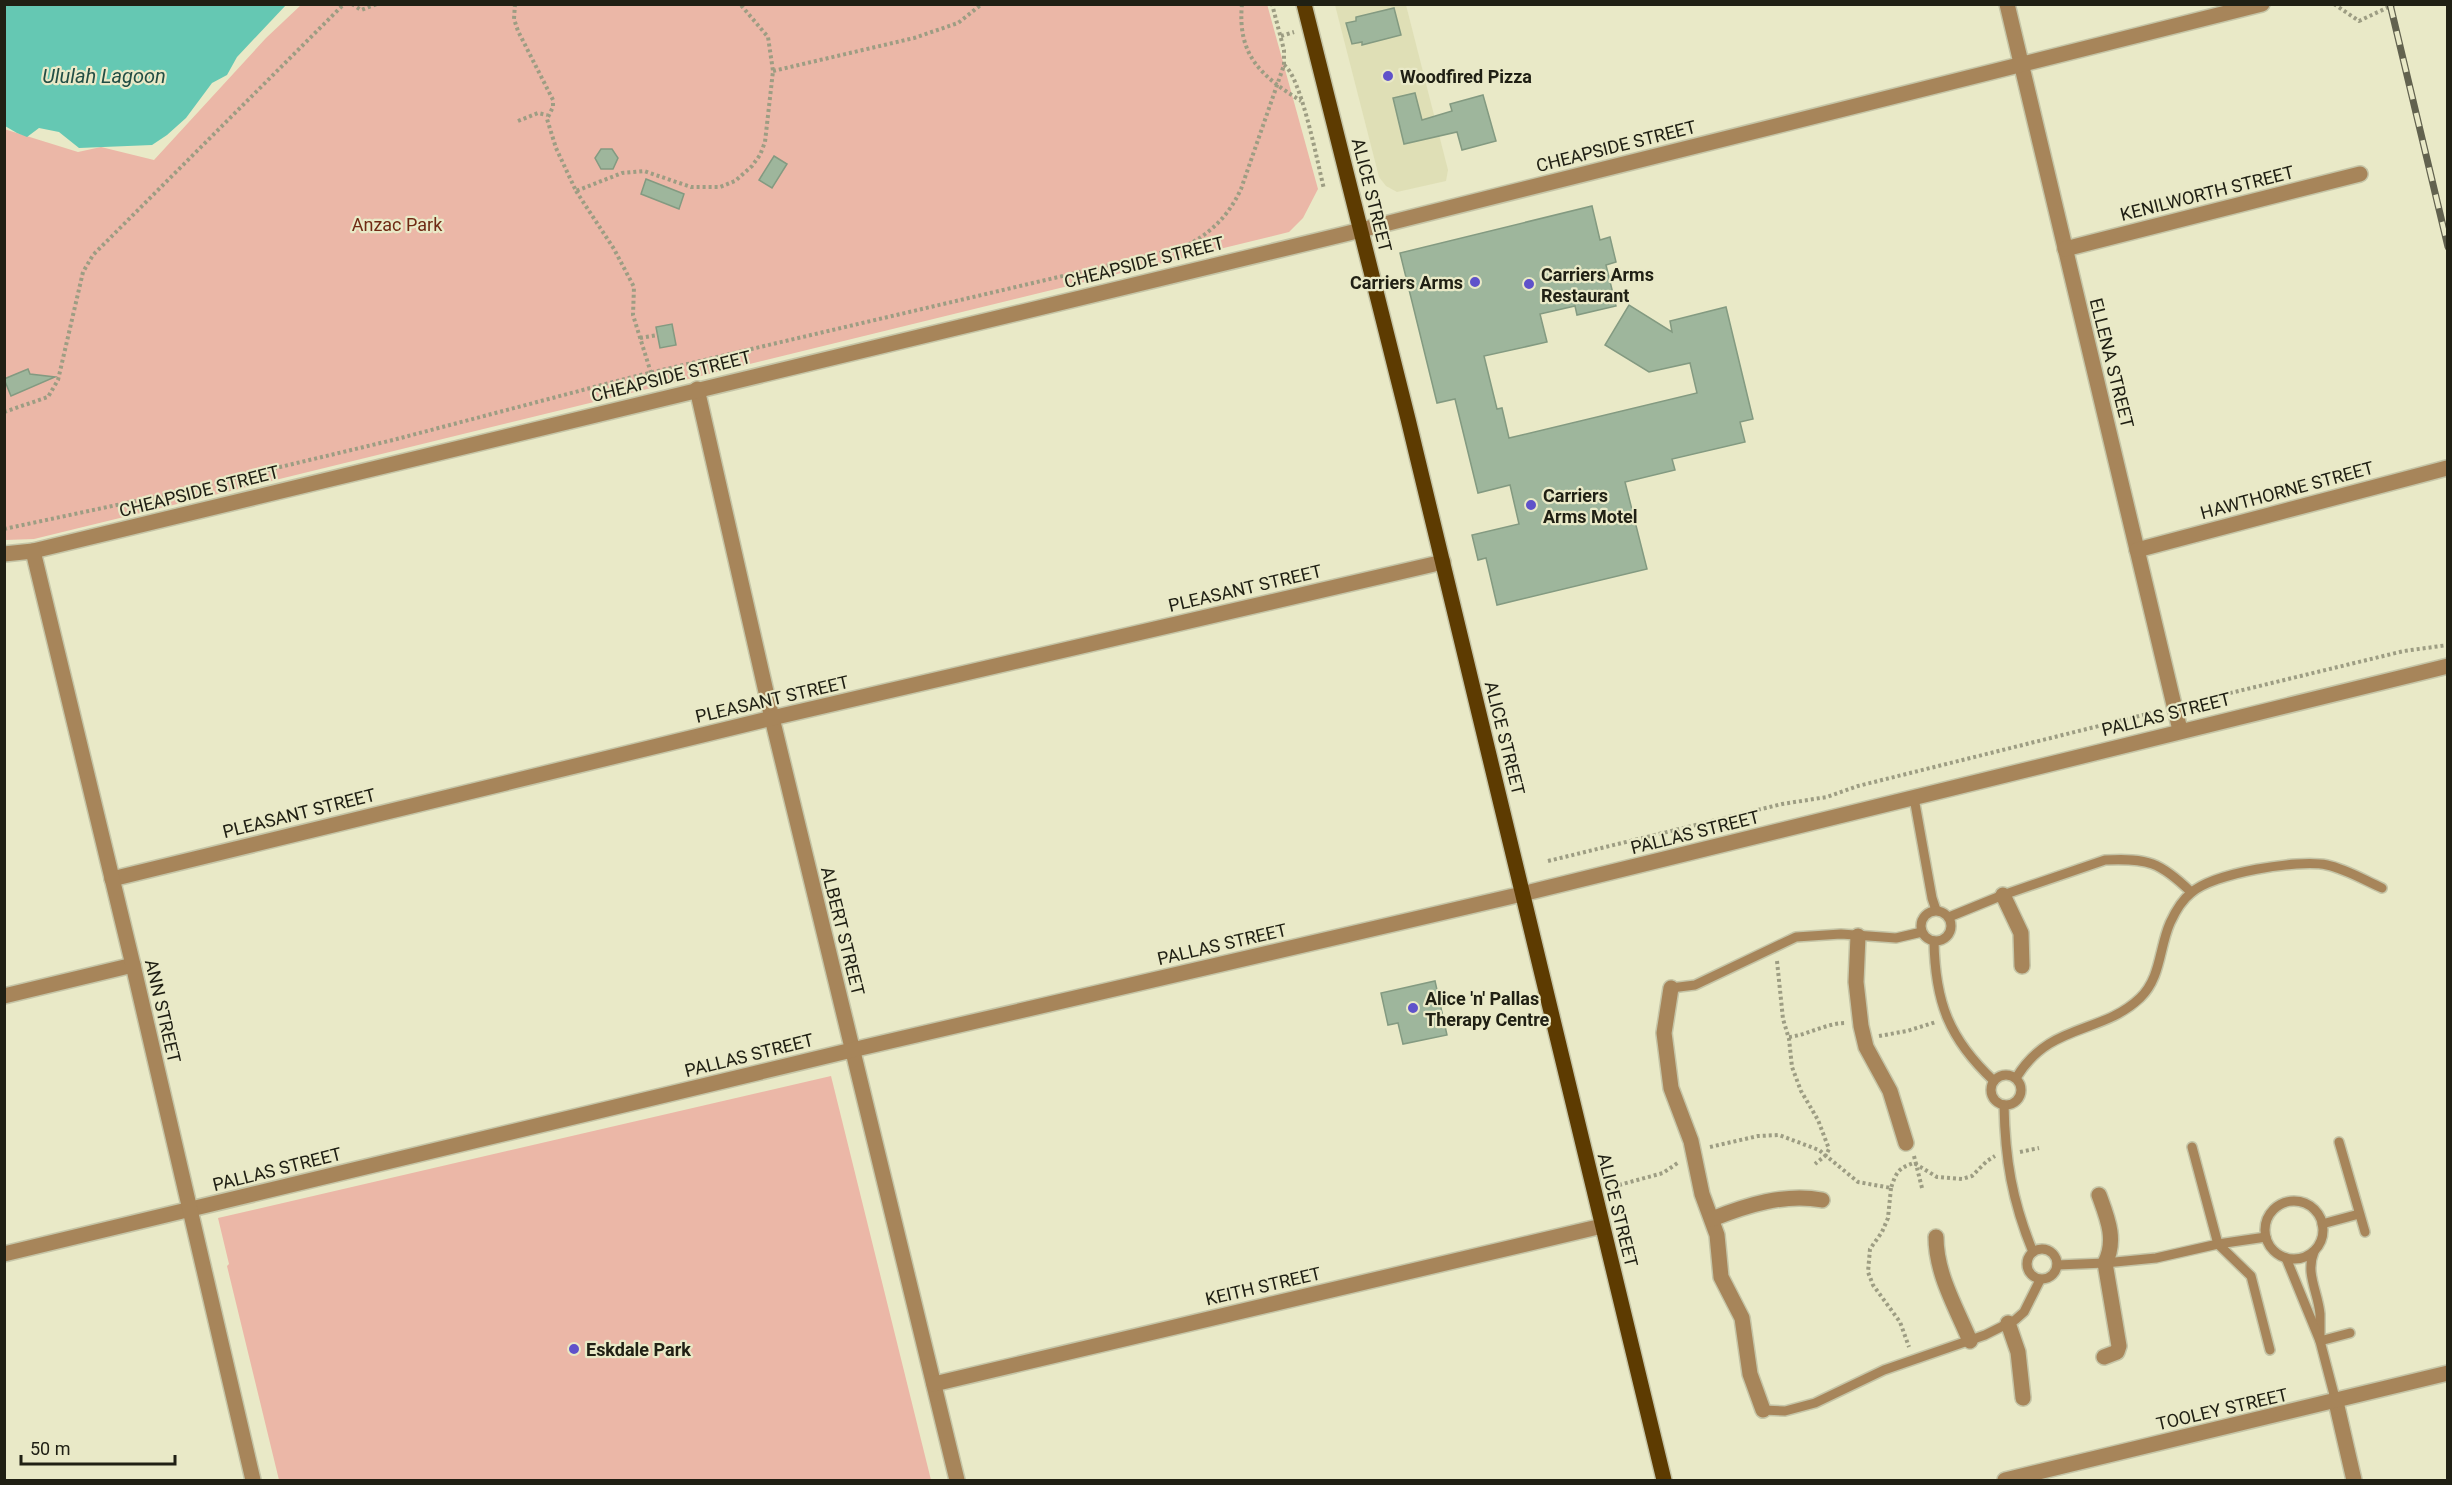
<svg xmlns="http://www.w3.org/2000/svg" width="2452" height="1485" font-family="Roboto,sans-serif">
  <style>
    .built { fill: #dfdfb6 }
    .green { fill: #ebb7a7 }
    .water { fill: #65c8b3 }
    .building { fill: #9eb69c; stroke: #839a81; stroke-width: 1.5 }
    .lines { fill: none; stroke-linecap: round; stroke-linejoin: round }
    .service-casing { stroke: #c5c5a7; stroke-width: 12 }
    .minor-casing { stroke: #c5c5a7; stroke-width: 18 }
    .tertiary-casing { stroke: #c5c5a7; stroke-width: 18 }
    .primary-casing { stroke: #c5c5a7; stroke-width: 18 }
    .path { stroke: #9d9d83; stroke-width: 4; stroke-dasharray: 3 3; stroke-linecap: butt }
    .service { stroke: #a7855a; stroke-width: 9 }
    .minor { stroke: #a7855a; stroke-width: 15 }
    .tertiary { stroke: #a7855a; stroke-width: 15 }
    .primary { stroke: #5d3b01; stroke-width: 15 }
    .rail-casing { stroke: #62624f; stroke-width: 7 }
    .rail { stroke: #e9e9c7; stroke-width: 4.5; stroke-dasharray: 14; stroke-linecap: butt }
    .poi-dot { fill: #5f52ca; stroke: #e9e9c7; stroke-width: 2 }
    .labels { text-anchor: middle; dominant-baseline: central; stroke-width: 4.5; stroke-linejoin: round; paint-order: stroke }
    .poi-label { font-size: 18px; font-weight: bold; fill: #202014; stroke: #e9e9c7; text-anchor: start }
    .street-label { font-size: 18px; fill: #202014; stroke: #e9e9c7 }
    .park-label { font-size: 18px; fill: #6f2a14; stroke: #e9e9c7 }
    .water-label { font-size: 20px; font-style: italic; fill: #224e45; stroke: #e9e9c7 }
  </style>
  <rect width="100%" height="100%" fill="#e9e9c7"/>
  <polygon class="built" points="1335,5 1406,5 1448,170 1446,181 1397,192 1386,186 1379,177"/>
  <g class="green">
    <polygon points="1267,4 1318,189 1303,218 1289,232 34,539 5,540 4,129 78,152 101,147 154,160 266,38 301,5"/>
    <polygon points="831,1076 931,1480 279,1480 227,1266 229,1264 218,1218"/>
  </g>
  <polygon class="water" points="4,5 5,4 286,5 237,57 227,75 212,83 186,118 167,135 152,145 79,148 59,132 39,128 27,137 17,133 5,126"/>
  <g class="building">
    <polygon points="1394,8 1401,35 1362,45 1362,42 1352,44 1346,23 1356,21 1356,17"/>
    <polygon points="1415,93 1422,120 1452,111 1450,104 1483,95 1496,141 1462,150 1457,132 1404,144 1393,98"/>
    <polygon points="601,149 612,149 618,158 613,169 601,169 595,158"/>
    <polygon points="774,156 787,164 772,188 759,180"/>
    <polygon points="646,179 684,194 679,209 641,194"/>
    <polygon points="1592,206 1600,240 1610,237 1616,262 1606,265 1616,306 1577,315 1575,306 1540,314 1547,342 1484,356 1497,409 1502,408 1509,438 1697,393 1690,363 1649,372 1605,345 1629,305 1672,332 1670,321 1726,307 1753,419 1740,422 1745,442 1672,459 1675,470 1625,482 1647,569 1497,605 1486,558 1478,560 1472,535 1519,524 1510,485 1478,493 1455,399 1437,403 1400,253"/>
    <polygon points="672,324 676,345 660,348 656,327"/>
    <polygon points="28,369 30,374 55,377 11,396 4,379"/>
    <polygon points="1435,981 1447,1035 1403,1044 1398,1023 1388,1025 1381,993"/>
  </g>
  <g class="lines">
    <g class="service-casing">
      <g id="service">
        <polyline points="1914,798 1932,898 1936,910"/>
        <circle cx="1936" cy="926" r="15"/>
        <path d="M1949,917L2003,895L2105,860C2148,858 2160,862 2191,892"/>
        <path d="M1934,941C1935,1002 1949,1039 1994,1081"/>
        <polyline points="1671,988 1695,985 1796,937 1841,934 1896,938 1922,932"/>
        <circle cx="2006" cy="1090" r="15"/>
        <path d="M2016,1078C2050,1022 2101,1035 2140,998C2161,978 2159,948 2170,923C2175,912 2182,900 2191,893C2213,873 2298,859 2327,865C2346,869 2364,880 2382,888"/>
        <path d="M2004,1105C2005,1159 2012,1201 2033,1252"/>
        <polyline points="2339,1142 2365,1232"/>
        <polyline points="2192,1147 2218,1244 2251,1276 2270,1350"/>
        <circle cx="2294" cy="1230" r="29"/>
        <polyline points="2322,1224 2359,1214"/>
        <circle cx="2042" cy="1264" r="15"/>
        <path d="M2314,1252C2305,1273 2318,1292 2320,1314C2320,1322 2320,1330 2320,1338"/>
        <polyline points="2286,1258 2320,1341 2336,1402"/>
        <polyline points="2057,1265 2105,1263 2156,1258 2218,1244 2266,1237"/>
        <polyline points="2320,1341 2350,1333"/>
        <polyline points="1763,1410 1785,1411 1815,1403 1884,1370 1985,1335 2015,1320 2024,1312 2040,1280"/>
      </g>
    </g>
    <g class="minor-casing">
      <g id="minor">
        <polyline points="2007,4 2180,730"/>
        <polyline points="2065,249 2360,174"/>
        <polyline points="697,389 772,718 957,1480"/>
        <polyline points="2137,550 2447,468"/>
        <polyline points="33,551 1345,234 2262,4"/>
        <polyline points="112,879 772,718 1443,562"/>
        <polyline points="2003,895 2021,933 2022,966"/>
        <polyline points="1858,936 1856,982 1861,1026 1866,1047 1890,1091 1906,1143"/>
        <polyline points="1671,988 1664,1033 1671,1088 1691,1141 1702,1194 1717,1235 1721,1277 1742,1318 1750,1374 1763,1410"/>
        <polyline points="4,996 133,965"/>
        <path d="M2099,1195C2107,1217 2117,1240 2105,1263L2119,1346L2117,1352L2104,1357"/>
        <path d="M1712,1219C1747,1205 1785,1193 1822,1200"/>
        <path d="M1936,1237C1936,1274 1956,1307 1970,1341"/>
        <polyline points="4,1254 852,1050 1522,894"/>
        <polyline points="2008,1323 2018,1352 2023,1398"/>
        <polyline points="934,1384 1602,1226"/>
        <polyline points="2336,1402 2354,1480"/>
        <polyline points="2005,1480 2448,1373"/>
      </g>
    </g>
    <g class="tertiary-casing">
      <g id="tertiary">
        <polyline points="4,554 33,551 133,965 253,1480"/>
        <polyline points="1522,894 2448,666"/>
      </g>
    </g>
    <g class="primary-casing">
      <polyline id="primary" points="1304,4 1408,419 1664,1480"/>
    </g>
    <g class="path">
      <polyline points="352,4 361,10 377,4"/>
      <polyline points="515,4 514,19 518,31 553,100 553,107 547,119 556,148 576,191 622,173 644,171 691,187 720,187 735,181 752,166 760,155 765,142 773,71 768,37 740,4"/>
      <path d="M1242,4C1237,55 1261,76 1301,101"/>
      <polyline points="2334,4 2359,21 2395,4"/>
      <polyline points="1281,36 1294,32"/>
      <path d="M1284,65C1301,76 1318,165 1324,189"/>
      <polyline points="773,71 914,38 958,23 982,4"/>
      <polyline points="518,121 538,113 547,115"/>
      <polyline points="576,191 614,249 634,287 633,315 651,373"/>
      <polyline points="640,338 658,335"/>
      <polyline points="4,412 48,397 58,380 83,272 93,255 344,4"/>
      <path d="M4,529L159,496L393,440L632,377L1182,248C1210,234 1228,217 1241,189L1284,65V50L1272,4"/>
      <polyline points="2189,703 2404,651 2448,645"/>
      <polyline points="1548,861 1782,804 1827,797 1858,786 2159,711"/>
      <polyline points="1777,961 1783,1019 1789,1039 1792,1067 1801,1091 1818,1120 1829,1149 1826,1155 1815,1164"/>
      <polyline points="1879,1036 1907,1031 1936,1022"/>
      <path d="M1789,1037C1808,1035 1826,1023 1846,1023"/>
      <path d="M1710,1147L1758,1136L1779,1135L1819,1150L1858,1182L1891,1188C1896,1173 1898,1168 1914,1163L1937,1177L1962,1179L1972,1176L1987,1161L1995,1156"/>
      <polyline points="2020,1152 2039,1148"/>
      <polyline points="1914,1156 1922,1188"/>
      <polyline points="1619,1185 1663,1173 1679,1162"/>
      <polyline points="1891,1188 1888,1218 1882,1232 1870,1249 1868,1272 1873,1285 1900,1322 1909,1347"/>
    </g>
    <use href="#service" class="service"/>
    <use href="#minor" class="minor"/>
    <use href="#tertiary" class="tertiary"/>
    <use href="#primary" class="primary"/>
    <g class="rail-casing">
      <polyline id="rail" points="2390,4 2448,247"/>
    </g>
    <use href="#rail" class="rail"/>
  </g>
  <g class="poi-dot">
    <circle cx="1388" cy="76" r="6"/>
    <circle cx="1475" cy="282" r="6"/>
    <circle cx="1529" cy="284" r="6"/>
    <circle cx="1531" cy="505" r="6"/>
    <circle cx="1413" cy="1008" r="6"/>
    <circle cx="574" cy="1349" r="6"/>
  </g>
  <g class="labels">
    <g class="poi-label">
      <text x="1400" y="76">Woodfired Pizza</text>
      <text x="1541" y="274">Carriers Arms<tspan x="1541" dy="21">Restaurant</tspan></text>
      <text x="1463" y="282" text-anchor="end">Carriers Arms</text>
      <text x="1543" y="495">Carriers<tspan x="1543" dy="21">Arms Motel</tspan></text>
      <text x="1425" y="998">Alice 'n' Pallas<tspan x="1425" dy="21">Therapy Centre</tspan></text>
      <text x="586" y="1349">Eskdale Park</text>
    </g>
    <g class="street-label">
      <text transform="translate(1616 146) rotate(-14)">CHEAPSIDE STREET</text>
      <text transform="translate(2207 193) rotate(-14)">KENILWORTH STREET</text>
      <text transform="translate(1372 195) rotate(76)">ALICE STREET</text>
      <text transform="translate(1144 262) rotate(-14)">CHEAPSIDE STREET</text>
      <text transform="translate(2112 363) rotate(76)">ELLENA STREET</text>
      <text transform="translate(671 376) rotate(-14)">CHEAPSIDE STREET</text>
      <text transform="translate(2287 490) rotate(-15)">HAWTHORNE STREET</text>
      <text transform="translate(199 491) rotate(-14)">CHEAPSIDE STREET</text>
      <text transform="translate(1245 588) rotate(-13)">PLEASANT STREET</text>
      <text transform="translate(772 699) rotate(-13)">PLEASANT STREET</text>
      <text transform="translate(2166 714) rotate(-14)">PALLAS STREET</text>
      <text transform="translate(1505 738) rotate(76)">ALICE STREET</text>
      <text transform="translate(299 813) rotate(-14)">PLEASANT STREET</text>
      <text transform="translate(1695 832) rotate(-14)">PALLAS STREET</text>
      <text transform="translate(843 931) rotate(76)">ALBERT STREET</text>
      <text transform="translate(1222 944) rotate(-13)">PALLAS STREET</text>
      <text transform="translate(163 1011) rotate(77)">ANN STREET</text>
      <text transform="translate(749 1055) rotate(-14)">PALLAS STREET</text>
      <text transform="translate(277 1169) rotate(-14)">PALLAS STREET</text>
      <text transform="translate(1618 1210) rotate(76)">ALICE STREET</text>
      <text transform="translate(1263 1286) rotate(-13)">KEITH STREET</text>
      <text transform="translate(2222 1409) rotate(-13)">TOOLEY STREET</text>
    </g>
    <g class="park-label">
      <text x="397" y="224">Anzac Park</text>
    </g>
    <g class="water-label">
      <text x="104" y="76">Ululah Lagoon</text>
    </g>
  </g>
  <rect width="2452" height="1485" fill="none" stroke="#202014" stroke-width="12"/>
  <path d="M21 1455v9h154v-9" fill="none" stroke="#202014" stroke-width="3"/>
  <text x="30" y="1455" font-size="18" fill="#202014" stroke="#e9e9c7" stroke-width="4.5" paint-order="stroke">50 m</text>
</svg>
